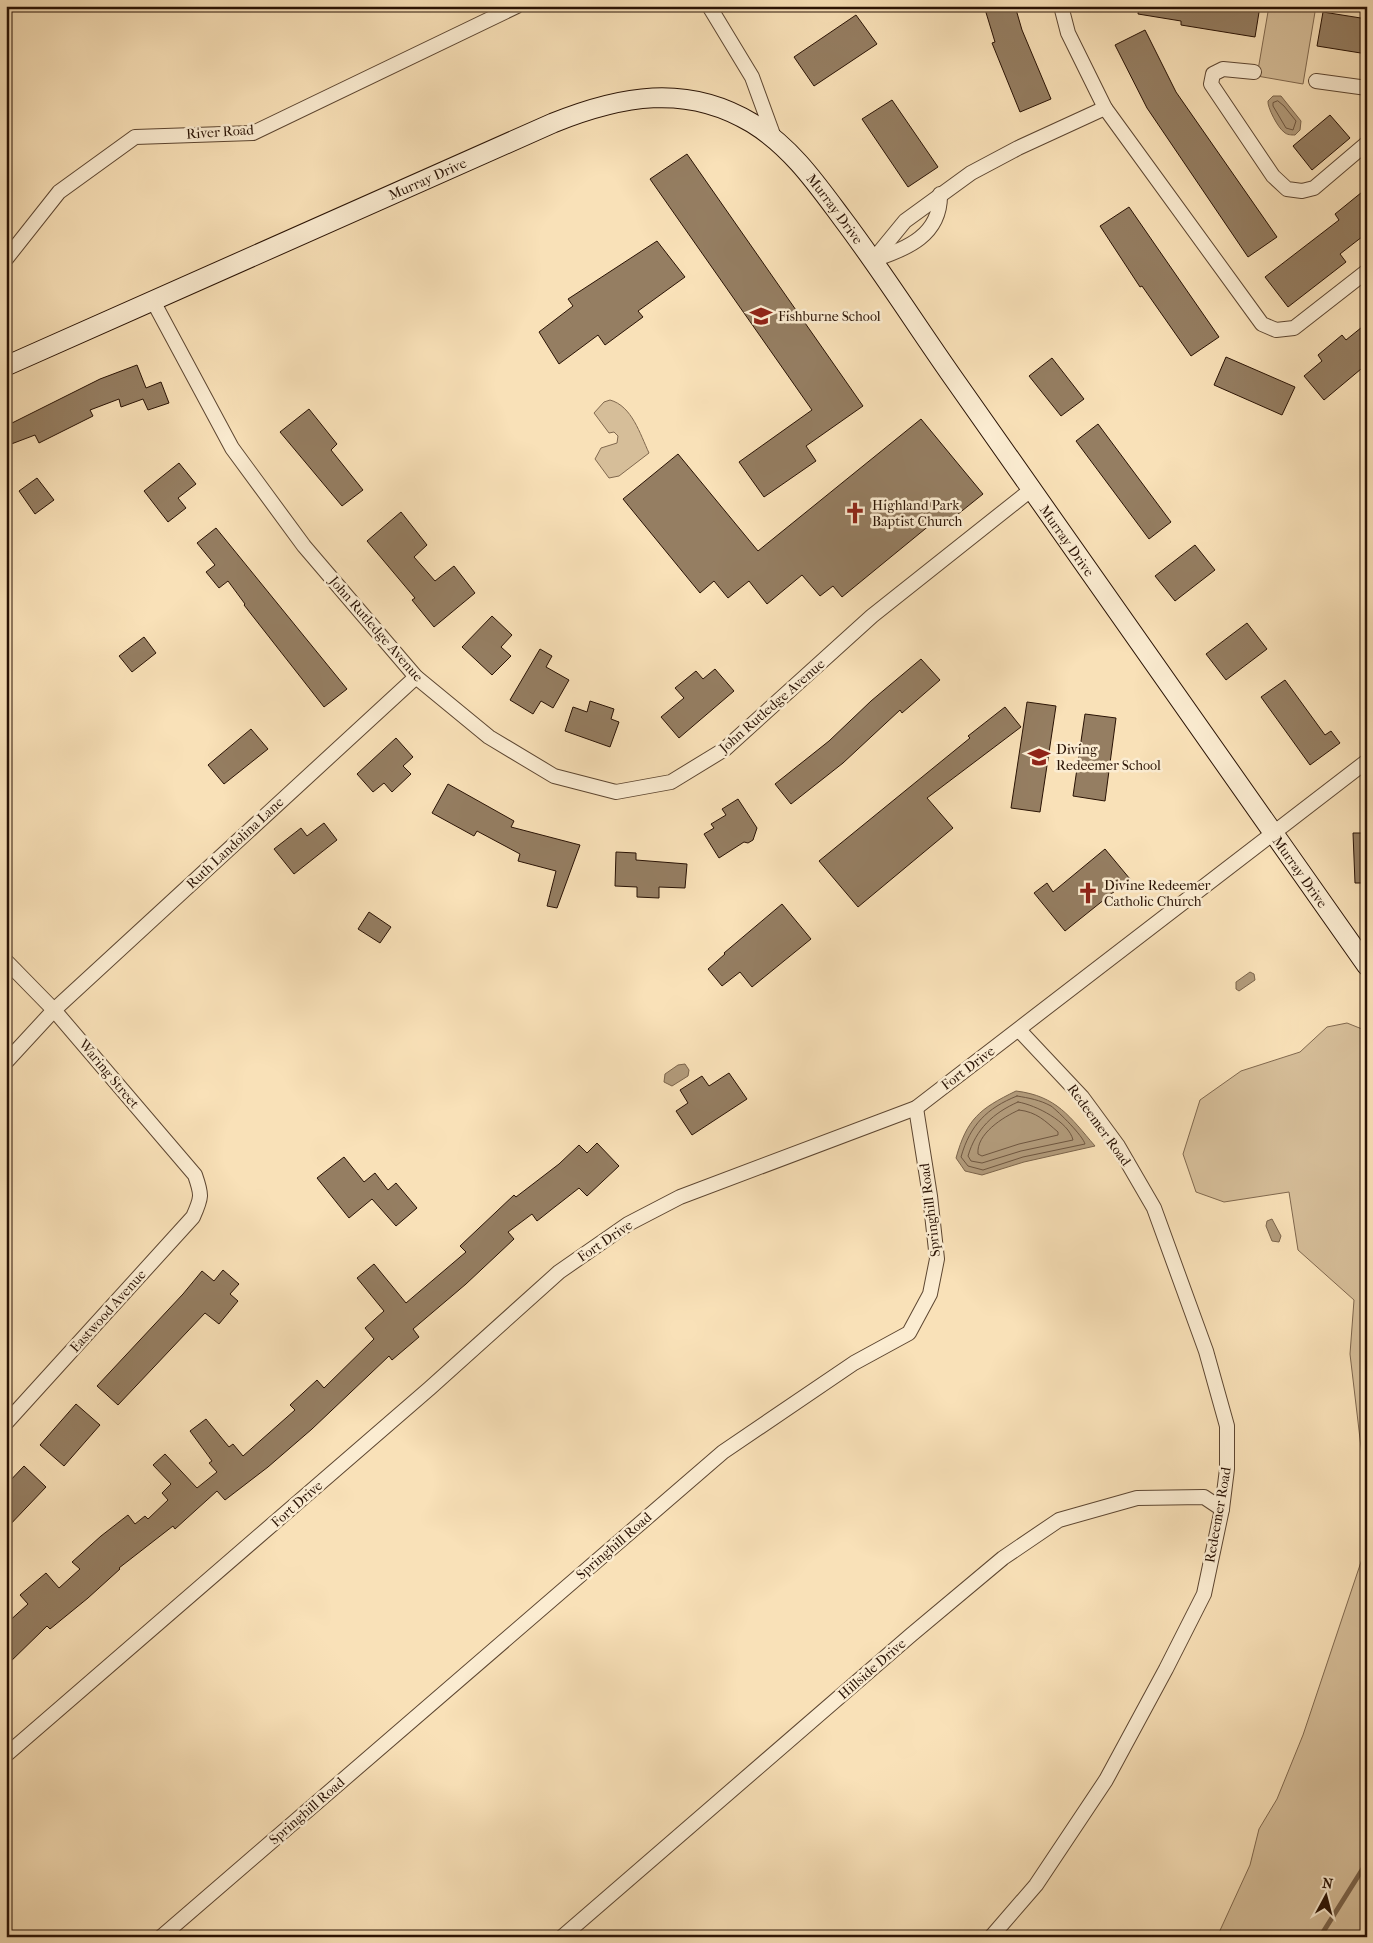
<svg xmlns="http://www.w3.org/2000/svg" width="1373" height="1943" font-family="'IM FELL French Canon',serif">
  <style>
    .green { fill: #d6be99; stroke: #80684e }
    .water { fill: #b29b7b; stroke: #7b644b }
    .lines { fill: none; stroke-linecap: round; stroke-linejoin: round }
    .shore { stroke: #6e5640; stroke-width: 1 }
    .stream { stroke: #7b644b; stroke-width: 5 }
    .building { fill: #957e62; stroke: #291204 }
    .street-casing { stroke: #5d4631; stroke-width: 16 }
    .secondary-casing { stroke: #291204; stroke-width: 21 }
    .street { stroke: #fbecd1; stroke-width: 14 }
    .secondary { stroke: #fbecd1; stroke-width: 19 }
    .labels { text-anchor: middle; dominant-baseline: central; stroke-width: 5; stroke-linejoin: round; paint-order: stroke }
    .street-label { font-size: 14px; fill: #291204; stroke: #fbecd1 }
    .poi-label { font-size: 14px; fill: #291204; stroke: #fbecd1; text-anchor: start }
  </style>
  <rect width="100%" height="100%" fill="#f9e1b8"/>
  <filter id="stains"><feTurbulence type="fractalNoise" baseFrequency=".004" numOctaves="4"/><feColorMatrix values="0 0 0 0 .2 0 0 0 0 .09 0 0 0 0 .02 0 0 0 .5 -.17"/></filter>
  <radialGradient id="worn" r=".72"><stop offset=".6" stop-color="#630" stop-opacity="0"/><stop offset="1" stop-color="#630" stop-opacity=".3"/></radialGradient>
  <g class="green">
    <polygon points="1269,6 1316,6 1303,84 1257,76"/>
    <path d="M610,400C632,406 640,434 649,453L619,476L609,478L595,459L601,448L617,443L618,436L614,432L609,433L594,413L604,402Z"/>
    <polygon points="1347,1023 1367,1031 1367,1498 1350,1354 1354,1300 1298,1250 1289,1192 1224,1202 1196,1192 1183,1154 1200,1100 1241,1071 1300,1052 1327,1027"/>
    <polygon points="1367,1544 1367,1937 1217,1937 1250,1865 1259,1829 1277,1799 1303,1735"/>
  </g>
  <g class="water">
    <path d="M1273,96H1281L1301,121L1300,130L1295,135C1291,135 1287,135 1284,132C1278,128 1267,107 1268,101Z"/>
    <polygon points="1250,972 1254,974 1255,980 1239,991 1236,989 1236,982"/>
    <polygon points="685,1064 689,1070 688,1076 672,1086 664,1082 665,1074 678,1065"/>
    <path d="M1016,1091C1057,1096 1070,1117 1095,1146L1024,1162L982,1175L965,1171L956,1158C967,1119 979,1109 1016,1091Z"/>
    <polygon points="1272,1219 1281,1236 1279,1242 1272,1241 1266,1226 1267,1221"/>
  </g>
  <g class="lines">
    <g class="shore">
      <polygon points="1278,101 1284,106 1296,121 1293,130 1286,128 1273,106 1273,103"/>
      <path d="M1017,1096C1029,1098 1040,1100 1051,1106C1059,1112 1083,1136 1085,1144L1023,1157L983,1170L968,1166L961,1157C970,1125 987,1108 1017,1096Z"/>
      <path d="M1018,1102C1036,1105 1069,1122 1073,1140L1021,1151L982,1163L971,1161L968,1156C976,1129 993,1113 1018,1102Z"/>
      <path d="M1019,1110C1037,1112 1045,1121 1058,1132V1135L1019,1144L982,1156L978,1154C976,1134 1003,1117 1019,1110Z"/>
    </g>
    <polyline class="stream" points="1320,1937 1367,1862"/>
  </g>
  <g class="building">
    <polygon points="984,6 1015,6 1022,30 1051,99 1020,112 992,43 995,42"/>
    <polygon points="1139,6 1260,6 1255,37 1181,25 1181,21 1138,14"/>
    <polygon points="1323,12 1367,19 1367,54 1317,46"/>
    <polygon points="856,15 877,44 814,86 794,57"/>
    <polygon points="1145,30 1176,92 1277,237 1248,257 1147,108 1115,45"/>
    <polygon points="892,100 938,167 908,187 862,119"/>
    <polygon points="1330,115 1350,138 1312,170 1293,146"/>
    <polygon points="687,154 863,406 806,446 816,461 764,497 739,462 812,410 650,179"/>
    <polygon points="1367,188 1367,233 1340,254 1346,262 1288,307 1265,277 1339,220 1335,214"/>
    <polygon points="1129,207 1219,337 1191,356 1142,286 1140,287 1100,226"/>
    <polygon points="657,241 685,277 638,311 643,317 605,345 598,335 559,364 539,332 573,306 568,299"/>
    <polygon points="1367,323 1367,364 1324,400 1304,376 1322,361 1318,355 1342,335 1346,340"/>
    <polygon points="1226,357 1295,387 1282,415 1214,385"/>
    <polygon points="1052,358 1084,399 1061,416 1029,376"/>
    <polygon points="137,365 146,388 161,382 169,403 148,410 143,399 121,407 119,399 90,410 93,416 39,443 35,435 6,446 6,426 100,379"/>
    <polygon points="309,409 337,444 331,450 363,490 342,506 280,432"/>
    <polygon points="921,419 983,494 942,527 936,520 842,597 833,586 820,596 802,575 767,604 749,581 728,598 714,581 700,593 623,499 678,454 758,551"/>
    <polygon points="1098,424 1171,522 1149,539 1076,441"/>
    <polygon points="179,463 196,484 178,498 186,508 168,522 144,491"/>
    <polygon points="37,478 54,500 35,514 19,491"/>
    <polygon points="401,512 427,545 414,557 435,581 454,566 475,593 434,627 412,600 415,598 367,541"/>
    <polygon points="216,528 347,689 324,707 244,605 245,604 228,581 219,588 206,572 215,565 197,543"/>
    <polygon points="1195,545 1215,570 1175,601 1155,576"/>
    <polygon points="492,616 512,635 501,647 511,656 492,675 462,647"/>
    <polygon points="1247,623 1267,649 1226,680 1206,654"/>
    <polygon points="144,637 156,653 132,672 119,656"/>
    <polygon points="540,649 552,656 546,667 569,680 553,708 541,701 533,714 510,700"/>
    <polygon points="921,659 940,680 902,713 900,710 843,763 791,804 775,784 829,741 871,701"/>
    <polygon points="715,669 734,691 679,738 661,717 684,698 675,688 696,671 703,679"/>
    <polygon points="1285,680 1325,735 1331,731 1340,743 1310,765 1261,697"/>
    <polygon points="590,701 614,709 611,719 619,722 610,747 565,731 573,707 587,712"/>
    <polygon points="1027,702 1056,706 1040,812 1011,808"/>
    <polygon points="1005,707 1021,727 927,798 953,828 858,907 819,861 970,738 968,736"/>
    <polygon points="1085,714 1116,718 1105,801 1073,796"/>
    <polygon points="251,729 268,749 224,784 208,765"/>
    <polygon points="396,738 413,757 403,766 411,774 392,792 384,783 373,792 357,774"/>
    <polygon points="448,784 514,821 511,827 580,845 557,908 547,906 556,871 518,861 520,854 477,831 474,836 432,813"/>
    <polygon points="738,799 757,828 753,840 748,843 744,842 719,858 704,834 714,828 711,824 726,815 722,809"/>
    <polygon points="324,823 337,840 294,874 274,849 301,828 307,836"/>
    <polygon points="1353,833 1367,833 1367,883 1355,883"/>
    <polygon points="1105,849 1130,879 1065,931 1034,893 1047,883 1053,892"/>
    <polygon points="616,852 636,853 636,860 687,864 685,888 659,887 659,898 637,897 637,887 615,886"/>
    <polygon points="782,904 811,939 752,987 740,972 722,986 708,969 725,954 724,953"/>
    <polygon points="369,912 391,927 380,943 358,929"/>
    <polygon points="729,1073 747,1099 692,1135 676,1111 688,1103 680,1090 702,1076 709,1086"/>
    <polygon points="597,1143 619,1166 587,1196 579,1188 537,1221 532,1214 508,1232 514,1239 466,1284 413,1329 419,1337 392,1360 389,1356 312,1429 268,1467 225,1500 217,1491 175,1529 173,1526 119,1568 120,1569 88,1598 50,1629 47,1626 6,1666 6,1624 28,1604 20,1595 46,1573 59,1588 80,1569 72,1562 101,1536 128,1515 135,1524 145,1516 148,1519 168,1500 162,1493 171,1484 153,1465 165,1454 197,1488 217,1472 209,1463 212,1461 190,1431 206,1419 229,1447 233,1444 243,1456 295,1410 290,1405 317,1380 324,1388 374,1339 365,1328 384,1311 357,1278 374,1264 406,1303 466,1252 460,1246 514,1195 516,1197 559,1164 579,1145 587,1153"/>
    <polygon points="344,1157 364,1182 375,1173 388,1190 396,1183 417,1208 396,1226 372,1199 349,1218 317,1178"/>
    <polygon points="223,1270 239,1284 230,1294 238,1301 219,1324 205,1313 118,1405 97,1386 183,1294 202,1271 214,1281"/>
    <polygon points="76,1404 100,1425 64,1466 40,1445"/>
    <polygon points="24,1466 46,1487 6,1529 6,1485"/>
  </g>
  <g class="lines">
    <g class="street-casing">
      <g id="street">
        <polyline points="709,6 752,77 775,140"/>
        <polyline points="1061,6 1068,33 1105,108 1262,324 1276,330 1294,328 1367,271"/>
        <polyline points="1254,72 1223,69 1213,74 1211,84 1273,176 1287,189 1302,191 1314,188 1367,143"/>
        <polyline points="1316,81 1367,88"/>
        <polyline points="6,259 59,192 135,137 253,133 517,6"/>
        <polyline points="873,260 905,221 971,173 1018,148 1105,108"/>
        <path d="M873,260C907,249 941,235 940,194"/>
        <polyline points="153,301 232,448 304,546 416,677 489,737 554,776 616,792 671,782 725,749 872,616 1032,489"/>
        <path d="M6,961L54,1010L195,1175C202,1195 202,1197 193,1217L6,1423"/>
        <polyline points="6,1062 54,1010 416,677"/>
        <polyline points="6,1755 430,1388 559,1272 628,1224 680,1197 916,1108 1367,761"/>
        <polyline points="161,1937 723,1452 854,1363 909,1333 930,1294 937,1259 930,1196 916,1108"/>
        <polyline points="562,1937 911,1635 1003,1558 1059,1520 1137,1498 1204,1497 1222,1509"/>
        <polyline points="991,1937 1036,1885 1106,1780 1166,1669 1204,1594 1222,1509 1227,1469 1227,1426 1206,1351 1154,1208 1118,1146 1082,1097 1019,1030"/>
      </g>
    </g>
    <g class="secondary-casing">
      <g id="secondary">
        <path id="s1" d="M6,366L553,123C620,96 686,83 752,123C791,147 816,183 842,218C882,271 916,325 954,379C1091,575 1228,771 1367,966"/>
      </g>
    </g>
    <use href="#street" class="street"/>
    <use href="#secondary" class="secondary"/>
  </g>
  <defs>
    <g id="school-bare" transform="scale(1.725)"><path d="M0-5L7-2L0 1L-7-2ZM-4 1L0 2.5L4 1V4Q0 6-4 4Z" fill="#8f2418" stroke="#fbecd1" stroke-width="2.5" paint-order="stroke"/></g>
    <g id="church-bare" transform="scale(1.725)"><path d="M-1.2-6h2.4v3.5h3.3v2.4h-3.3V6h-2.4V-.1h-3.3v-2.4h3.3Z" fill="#8f2418" stroke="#fbecd1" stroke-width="2.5" paint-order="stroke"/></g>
  </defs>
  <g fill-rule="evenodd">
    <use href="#school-bare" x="761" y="316"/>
    <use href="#church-bare" x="855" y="513"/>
    <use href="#school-bare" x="1039" y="757"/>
    <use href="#church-bare" x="1088" y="893"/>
  </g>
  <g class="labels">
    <g class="street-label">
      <text transform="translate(220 132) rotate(-4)">River Road</text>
      <text stroke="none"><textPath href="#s1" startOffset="461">Murray Drive</textPath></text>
      <text stroke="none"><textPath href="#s1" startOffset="926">Murray Drive</textPath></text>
      <text stroke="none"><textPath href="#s1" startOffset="1331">Murray Drive</textPath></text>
      <text transform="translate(376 629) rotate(49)">John Rutledge Avenue</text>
      <text transform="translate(772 706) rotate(-41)">John Rutledge Avenue</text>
      <text transform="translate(235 843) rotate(-43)">Ruth Landolina Lane</text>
      <text stroke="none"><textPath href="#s1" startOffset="1736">Murray Drive</textPath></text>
      <text transform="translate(968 1068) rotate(-37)">Fort Drive</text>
      <text transform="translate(109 1074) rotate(50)">Waring Street</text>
      <text transform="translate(1099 1125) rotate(54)">Redeemer Road</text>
      <text transform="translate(930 1210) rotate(-97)">Springhill Road</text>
      <text transform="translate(605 1241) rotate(-34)">Fort Drive</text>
      <text transform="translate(108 1311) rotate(-48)">Eastwood Avenue</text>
      <text transform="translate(297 1504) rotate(-41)">Fort Drive</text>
      <text transform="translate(1218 1515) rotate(-80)">Redeemer Road</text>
      <text transform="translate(614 1546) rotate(-41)">Springhill Road</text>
      <text transform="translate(872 1669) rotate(-41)">Hillside Drive</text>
      <text transform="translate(307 1811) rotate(-41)">Springhill Road</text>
    </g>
    <g class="poi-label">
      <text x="778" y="316">Fishburne School</text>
      <text x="872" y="505">Highland Park<tspan x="872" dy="16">Baptist Church</tspan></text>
      <text x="1056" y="749">Diving<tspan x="1056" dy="16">Redeemer School</tspan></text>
      <text x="1104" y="885">Divine Redeemer<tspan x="1104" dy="16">Catholic Church</tspan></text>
    </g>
  </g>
  <rect width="1373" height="1943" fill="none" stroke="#f9e1b8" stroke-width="25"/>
  <rect x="8" y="8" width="1358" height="1928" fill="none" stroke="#291204" stroke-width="2.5"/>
  <rect x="12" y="12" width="1348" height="1918" fill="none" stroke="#291204"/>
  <g transform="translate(1326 1896) rotate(7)" stroke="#fbecd1" stroke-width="4" paint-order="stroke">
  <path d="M0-4L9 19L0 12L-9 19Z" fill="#291204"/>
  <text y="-8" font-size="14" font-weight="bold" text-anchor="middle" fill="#291204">N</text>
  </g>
  <rect width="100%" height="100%" filter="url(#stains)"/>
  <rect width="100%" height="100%" fill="url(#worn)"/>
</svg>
